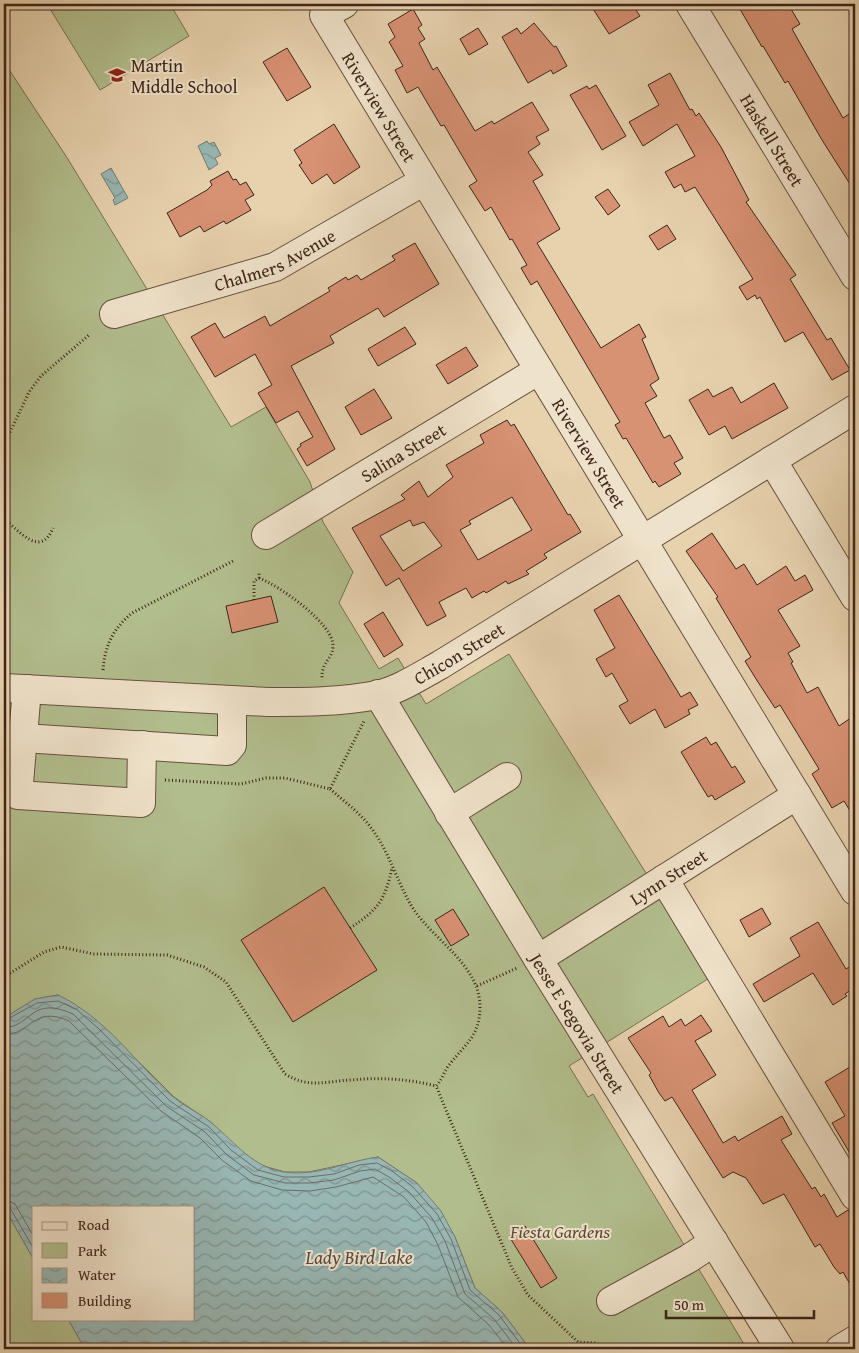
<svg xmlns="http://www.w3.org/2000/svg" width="859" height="1353" font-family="'Gentium Book Plus',serif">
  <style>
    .green { fill: #b2bd8c; stroke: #787153 }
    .water { fill: url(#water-waves); stroke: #747c76 }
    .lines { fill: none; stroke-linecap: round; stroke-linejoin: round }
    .shore { stroke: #6b6e66; stroke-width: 1 }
    .building { fill: #d79173; stroke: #3e251a; fill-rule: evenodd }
    .minor-casing { stroke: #68503f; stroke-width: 30 }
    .path { stroke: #3e251a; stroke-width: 3; stroke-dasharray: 1 2.5; stroke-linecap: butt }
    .minor { stroke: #efe2ca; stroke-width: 28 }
    .labels { text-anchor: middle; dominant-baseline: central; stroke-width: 4; stroke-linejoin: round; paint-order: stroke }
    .poi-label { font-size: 18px; fill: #3e251a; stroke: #efe2ca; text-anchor: start }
    .street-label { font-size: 18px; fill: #3e251a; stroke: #efe2ca }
    .park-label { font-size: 18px; font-style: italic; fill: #5b4b36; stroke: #efe2ca }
    .water-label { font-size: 19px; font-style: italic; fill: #544940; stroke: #efe2ca }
  </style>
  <defs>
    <pattern id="water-waves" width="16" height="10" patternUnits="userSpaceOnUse" patternTransform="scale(1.25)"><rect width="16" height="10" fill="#98b6b3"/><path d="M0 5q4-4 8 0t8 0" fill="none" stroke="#7d9491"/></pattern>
  </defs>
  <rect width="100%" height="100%" fill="#e7d2ae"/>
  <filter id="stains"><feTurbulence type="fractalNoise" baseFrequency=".004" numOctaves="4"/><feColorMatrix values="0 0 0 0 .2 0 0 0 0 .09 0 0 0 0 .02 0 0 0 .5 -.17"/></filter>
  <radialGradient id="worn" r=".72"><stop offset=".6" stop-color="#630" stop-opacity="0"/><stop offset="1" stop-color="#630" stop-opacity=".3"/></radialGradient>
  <g class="green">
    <polygon points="47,4 170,4 189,36 100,90"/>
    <polygon points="4,62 66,156 231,427 266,407 310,482 323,522 353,572 339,603 379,669 398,658 426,704 509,654 711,977 569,1066 588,1097 593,1094 747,1349 530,1349 502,1312 475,1288 455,1237 417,1183 378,1157 309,1172 285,1172 260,1165 234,1146 212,1123 174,1097 129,1052 58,995 35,999 4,1018"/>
    <polygon points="4,1207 34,1260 34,1319 68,1319 85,1349 4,1349"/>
  </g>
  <g class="water">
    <polygon points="207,141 209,144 214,142 221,155 215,158 218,164 209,170 198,146"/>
    <polygon points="111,168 128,198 115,205 113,200 115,198 101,174"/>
    <path d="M58,995C105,1017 135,1062 172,1096C184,1107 201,1113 213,1124C236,1144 253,1167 284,1172C317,1177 347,1161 378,1157L417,1183L441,1211L455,1237L475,1288L502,1312L530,1349H85L68,1319H194V1207H34V1260L4,1207V1018L35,999Z"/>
  </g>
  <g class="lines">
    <g class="shore">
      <polyline points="4,1021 37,1003 58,1001 76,1009 99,1029 170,1101 209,1127 231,1150 258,1170 284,1177 309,1177 334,1174 359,1165 377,1163 392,1171 413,1187 437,1214 451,1239 470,1290 499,1315 524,1349"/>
      <path d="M4,1028C33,1026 30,995 73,1014L166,1106L205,1132L227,1155L254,1175L285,1183H309L334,1180L360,1171L375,1169L389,1177L409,1192L432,1218L445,1241L465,1294L494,1319L517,1349"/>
      <path d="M4,1035C32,1034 33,1005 69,1021L161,1111L200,1138L223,1161L251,1181L282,1190L310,1191L336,1187L373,1177L404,1197L426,1222L438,1245L458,1297L489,1325L508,1349"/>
      <polyline points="4,1199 15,1204 34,1237"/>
      <polyline points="4,1205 10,1208 34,1249"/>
    </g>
  </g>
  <g class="building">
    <polygon points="590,4 632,4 640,16 609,34"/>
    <polygon points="737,4 788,4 800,24 792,29 813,66 843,118 849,114 855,124 855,192 822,140 788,81 785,83 763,46 762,47"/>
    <polygon points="413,9 422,25 418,28 425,39 419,43 433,70 437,67 475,131 492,121 494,124 532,102 549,130 536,137 540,144 528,152 543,175 533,181 560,229 537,243 601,348 639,324 646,337 642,339 659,379 650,385 657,396 645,403 664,438 670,435 683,458 674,463 681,474 659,487 655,481 653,483 626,438 623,439 615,425 620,422 537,281 531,285 521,268 527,265 512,239 510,240 491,207 485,211 469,186 477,181 444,125 441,126 418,87 407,93 395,70 403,66 389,42 395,37 388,24"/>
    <polygon points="534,23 554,47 556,46 567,66 553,74 551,70 528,83 502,37 517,28 521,34"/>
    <polygon points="478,28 488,44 469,55 460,39"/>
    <polygon points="287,48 311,87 287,101 263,62"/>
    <polygon points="670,73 690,110 692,109 696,116 699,113 721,147 749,200 746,202 796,275 790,279 827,340 831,338 850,370 832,380 803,332 785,342 760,297 757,299 755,295 747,300 739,287 753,279 695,187 685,192 681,184 674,188 665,172 695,156 677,124 643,146 629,122 659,105 648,85"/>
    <polygon points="596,85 626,136 602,150 570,95 587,86 589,89"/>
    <polygon points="334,124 360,167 334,184 327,174 312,184 299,165 302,163 294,150"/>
    <polygon points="228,171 233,180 236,179 240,185 246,182 254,195 245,200 251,210 226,224 224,221 204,232 200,226 180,237 167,213 207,190 212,185 210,181"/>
    <polygon points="608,189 620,206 608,215 595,197"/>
    <polygon points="667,225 676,239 658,250 649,236"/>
    <polygon points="415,243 439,284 384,317 378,308 330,336 334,343 291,366 335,449 307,466 297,449 301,446 300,444 313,437 298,411 276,423 258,393 272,385 255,354 215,377 191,337 215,323 224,338 265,316 270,326 330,291 328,288 346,277 348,280 357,275 361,280 395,260 392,256"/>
    <polygon points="405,327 416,344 378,366 368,349"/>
    <polygon points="466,347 478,366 448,384 436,365"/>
    <polygon points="774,383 788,408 732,439 725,426 709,435 689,400 708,389 713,397 732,387 741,403"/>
    <polygon points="374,389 392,418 361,435 345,407"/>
    <path d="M507,420L511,426L514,424L568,515L570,514L581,532L544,554L547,558L526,571L529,574L508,584L506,581L486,593L484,591L472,598L466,588L439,602L446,616L427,626L399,578L386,586L352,528L405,499L401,495L419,481L428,497L453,477L446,465L484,443L480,435ZM512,497L532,530L478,560L460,530L471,524L469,521ZM410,520L413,526L424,522L442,546L403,571L380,536Z"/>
    <polygon points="712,533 736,569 744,564 757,585 786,566 795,581 805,575 813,590 778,610 800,646 788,653 793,662 791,663 807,693 818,687 839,726 855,715 855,819 844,801 832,808 812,774 819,769 780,705 775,708 756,679 745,661 751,657 716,598 718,597 686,551"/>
    <polygon points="619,595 681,697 690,692 698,705 688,710 690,714 665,728 655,709 630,724 619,706 628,701 612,673 606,677 596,659 615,648 594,610"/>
    <polygon points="271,596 278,622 232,633 226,606"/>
    <polygon points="383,612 403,645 384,657 364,624"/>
    <polygon points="706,737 711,745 716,742 732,768 735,766 745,782 715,800 712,795 708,797 681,752"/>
    <polygon points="324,887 377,970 293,1022 241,940"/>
    <polygon points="762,908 771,924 749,937 740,920"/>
    <polygon points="453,909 469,935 451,946 435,920"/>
    <polygon points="818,922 846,969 855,963 855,987 845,994 847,996 833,1005 813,973 764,1002 753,984 800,956 790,938"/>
    <polygon points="701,1015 712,1031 695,1041 716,1075 692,1090 723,1143 735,1136 738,1141 782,1116 792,1134 781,1140 812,1189 815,1187 821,1197 824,1194 837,1217 848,1210 855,1220 855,1293 843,1272 840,1274 834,1267 820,1244 815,1247 784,1194 763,1204 746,1178 733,1172 723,1178 672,1097 665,1101 659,1093 649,1075 651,1073 628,1038 663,1016 669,1027 681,1019 685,1026"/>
    <polygon points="855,1064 855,1162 832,1123 845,1116 825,1082"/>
    <polygon points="525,1226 557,1278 541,1288 509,1236"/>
  </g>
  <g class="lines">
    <g class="minor-casing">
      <g id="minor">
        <path id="s1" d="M344,4L324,15L855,891"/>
        <path id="s2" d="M690,4L855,276"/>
        <path id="s3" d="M114,314L275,267L424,181"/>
        <polyline points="772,460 855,597"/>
        <path id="s4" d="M266,535L539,370"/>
        <path id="s5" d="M4,688L268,702C304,702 341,702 377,695C399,690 420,676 440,665L855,409"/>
        <polyline points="27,689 18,795 141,803 142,745"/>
        <path id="s6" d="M378,694L538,959L780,1349"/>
        <polyline points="23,738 227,751 232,745 232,700"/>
        <polyline points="449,813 507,777"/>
        <polyline points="664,879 855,1196"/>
        <path id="s7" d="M538,959L797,795"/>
        <polyline points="611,1301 688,1259 714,1242"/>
        <polyline points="840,1349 855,1340"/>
      </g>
    </g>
    <g class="path">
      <polyline points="4,445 29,392 41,376 89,335"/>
      <path d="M4,519C19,530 40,559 53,528"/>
      <path d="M259,578C278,585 335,624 333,647C332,660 321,662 322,679"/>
      <polyline points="254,600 254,581 259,578 259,572"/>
      <path d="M103,670C105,645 113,629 132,613L235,560"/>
      <polyline points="165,780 241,784 266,778 285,778 330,789 364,721"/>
      <path d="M330,789C345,802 363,815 374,832C391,856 398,885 414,910C436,942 481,966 480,1009C479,1037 465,1044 450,1064C444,1071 442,1080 436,1086L512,1268L528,1295L578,1342L596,1343L607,1349"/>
      <path d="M350,928C378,910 385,900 392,868"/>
      <path d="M4,977L44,952L61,947L94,954L167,955L204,967L226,982L285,1074C310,1089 325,1081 352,1080C380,1077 408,1079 436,1086"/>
      <polyline points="477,986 517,968"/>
    </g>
    <use href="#minor" class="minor"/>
  </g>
  <defs>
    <g id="school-bare" transform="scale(1.35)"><path d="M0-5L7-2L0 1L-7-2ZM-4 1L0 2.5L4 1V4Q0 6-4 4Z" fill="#8f2418" stroke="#efe2ca" stroke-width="2.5" paint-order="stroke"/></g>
  </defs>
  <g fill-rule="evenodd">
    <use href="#school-bare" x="117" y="75"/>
  </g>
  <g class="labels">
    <g class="poi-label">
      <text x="131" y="65">Martin<tspan x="131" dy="21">Middle School</tspan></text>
    </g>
    <g class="street-label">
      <text stroke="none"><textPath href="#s1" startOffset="130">Riverview Street</textPath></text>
      <text stroke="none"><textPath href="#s2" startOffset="159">Haskell Street</textPath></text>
      <text stroke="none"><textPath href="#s3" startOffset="170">Chalmers Avenue</textPath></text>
      <text stroke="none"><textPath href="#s4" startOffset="160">Salina Street</textPath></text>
      <text stroke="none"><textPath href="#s1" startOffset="535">Riverview Street</textPath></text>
      <text stroke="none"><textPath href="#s5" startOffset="466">Chicon Street</textPath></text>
      <text stroke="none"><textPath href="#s7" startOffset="154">Lynn Street</textPath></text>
      <text stroke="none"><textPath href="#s6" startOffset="385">Jesse E Segovia Street</textPath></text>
    </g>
    <g class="park-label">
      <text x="560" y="1231">Fiesta Gardens</text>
    </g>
    <g class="water-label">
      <text x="359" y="1257">Lady Bird Lake</text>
    </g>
  </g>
  <rect width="859" height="1353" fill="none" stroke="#e7d2ae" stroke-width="20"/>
  <rect x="5" y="5" width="849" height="1343" fill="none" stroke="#3e251a" stroke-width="2.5"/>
  <rect x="10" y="10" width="839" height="1333" fill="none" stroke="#3e251a"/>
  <rect x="32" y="1206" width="162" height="115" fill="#efe2ca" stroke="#a89684"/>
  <rect x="42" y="1222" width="25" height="8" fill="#efe2ca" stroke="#a89684"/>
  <text x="78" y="1230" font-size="15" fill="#3e251a">Road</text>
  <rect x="42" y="1243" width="25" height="15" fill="#b2bd8c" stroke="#a89684"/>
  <text x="78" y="1256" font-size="15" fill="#3e251a">Park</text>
  <rect x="42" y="1268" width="25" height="15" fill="url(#water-waves)" stroke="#a89684"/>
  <text x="78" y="1280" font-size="15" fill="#3e251a">Water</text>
  <rect x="42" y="1293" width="25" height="15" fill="#d79173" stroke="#a89684"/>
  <text x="78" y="1306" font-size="15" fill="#3e251a">Building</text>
  <path d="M666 1310v8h148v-8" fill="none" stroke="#3e251a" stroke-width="2.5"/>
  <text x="674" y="1310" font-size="15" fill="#3e251a" stroke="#efe2ca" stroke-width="4" paint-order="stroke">50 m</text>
  <rect width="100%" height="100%" filter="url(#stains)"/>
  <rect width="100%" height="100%" fill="url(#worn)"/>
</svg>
